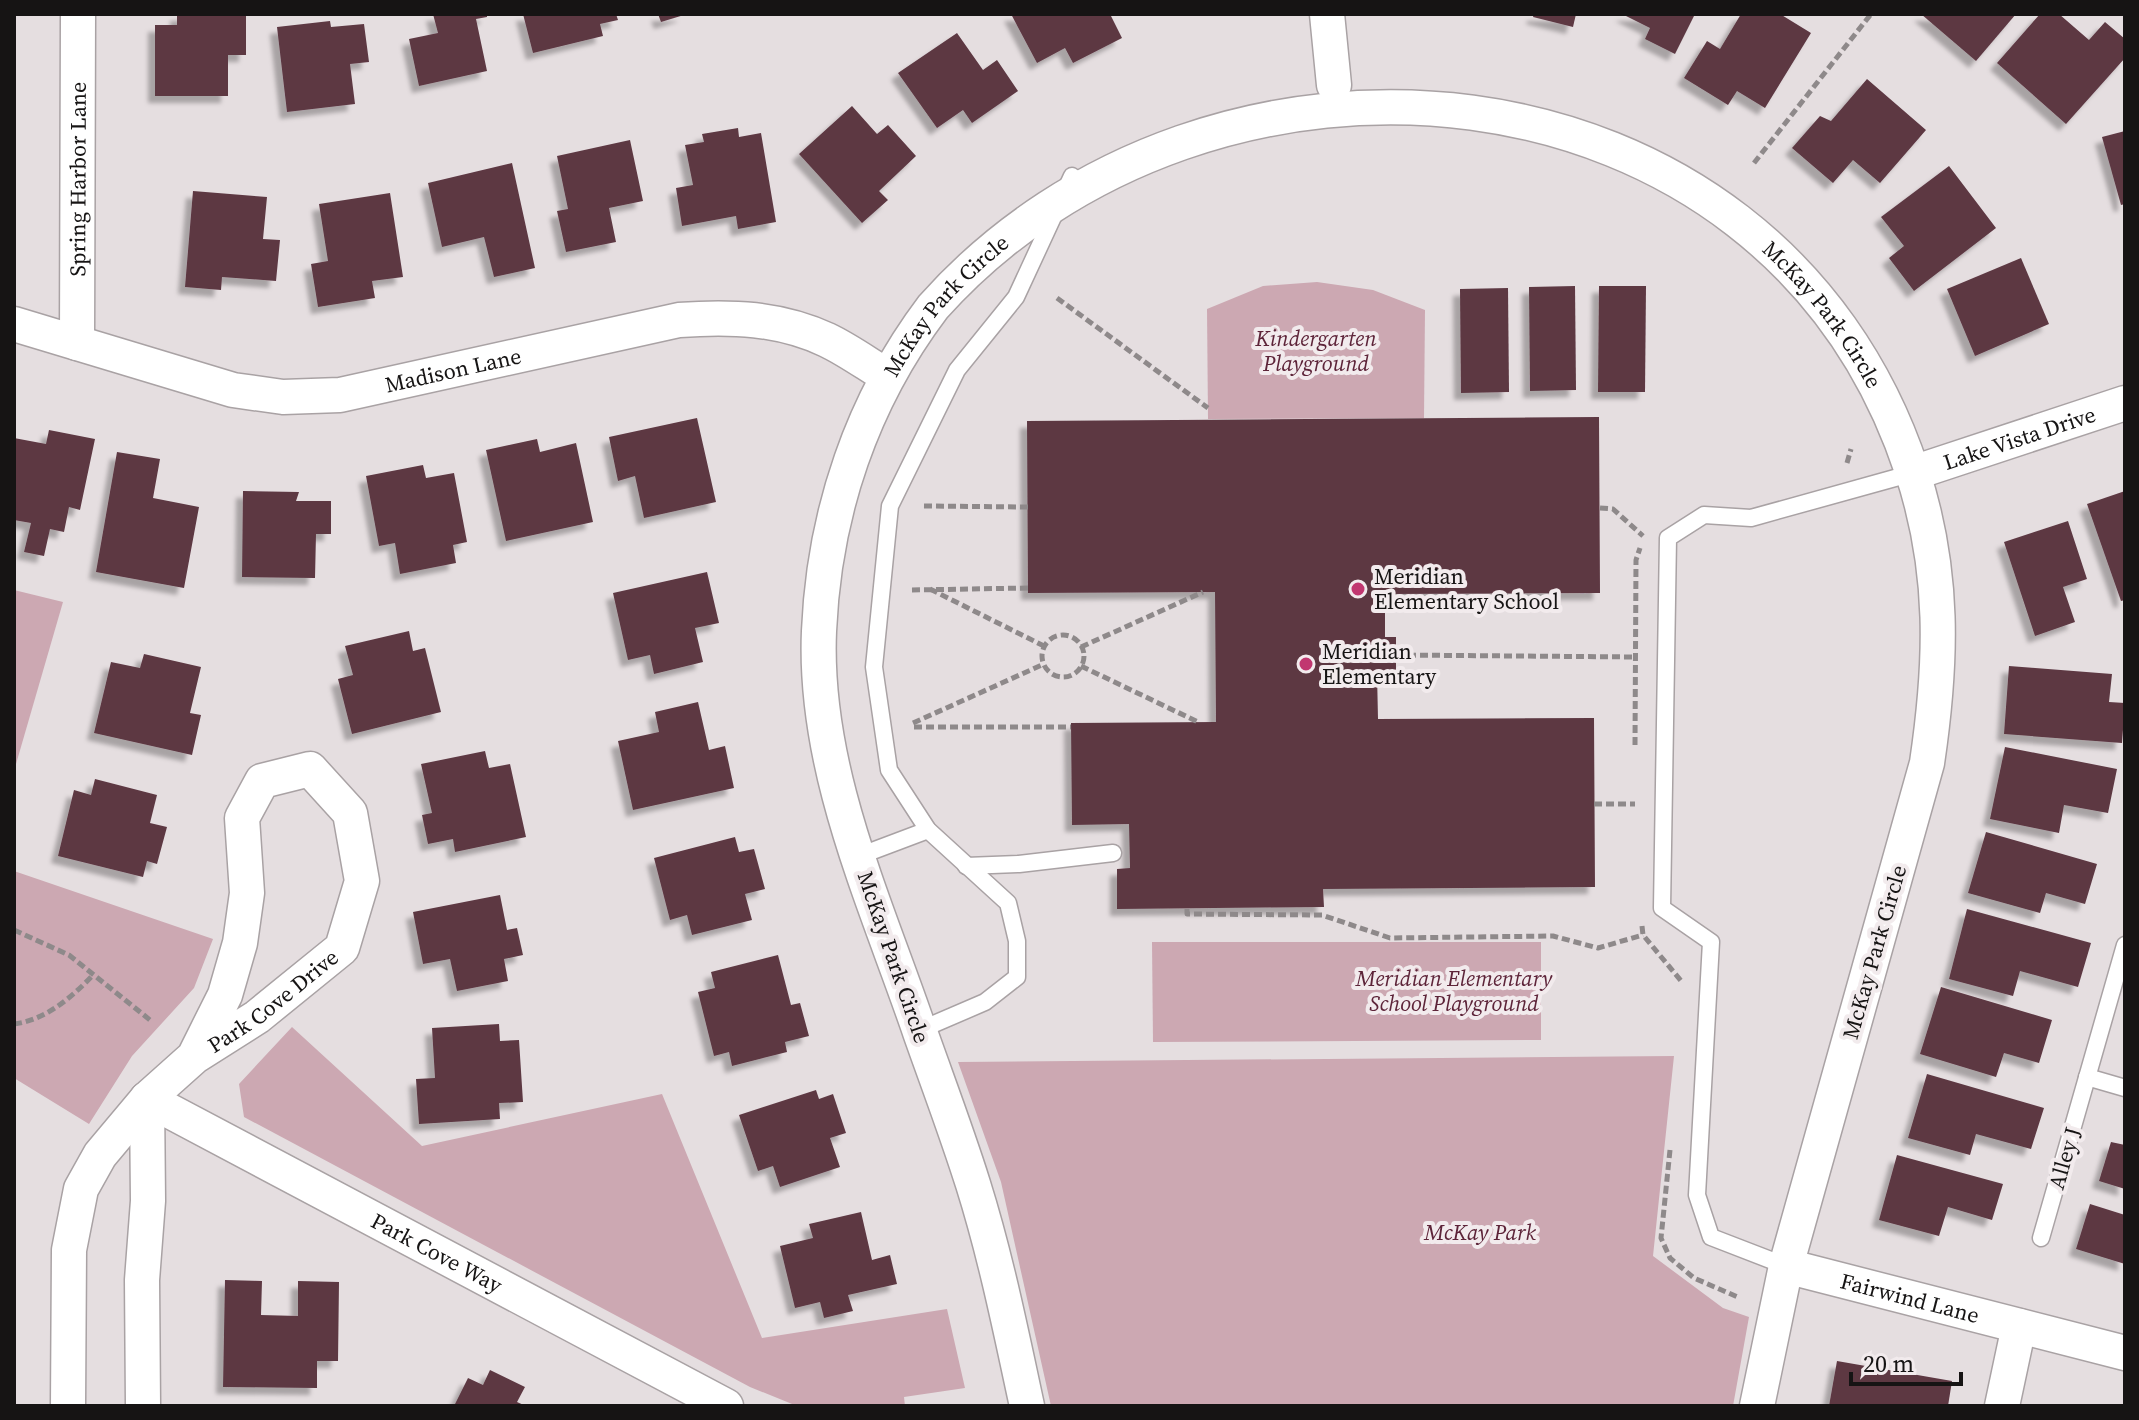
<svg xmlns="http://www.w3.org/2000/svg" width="2139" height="1420" font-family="'Source Serif 4',serif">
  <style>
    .green { fill: #cca8b2 }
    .building { fill: #5d3843; filter: url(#shadow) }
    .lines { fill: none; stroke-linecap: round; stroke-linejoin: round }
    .lane-casing { stroke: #a9a2a4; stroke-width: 19 }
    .street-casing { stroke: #a9a2a4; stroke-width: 37 }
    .path { stroke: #8e898a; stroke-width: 5; stroke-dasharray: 8 4; stroke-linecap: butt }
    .lane { stroke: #fff; stroke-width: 16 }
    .street { stroke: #fff; stroke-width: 34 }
    .poi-dot { fill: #c13770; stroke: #f2ebed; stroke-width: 3 }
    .labels { text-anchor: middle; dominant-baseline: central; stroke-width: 8; stroke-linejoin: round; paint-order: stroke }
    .street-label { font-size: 22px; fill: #161414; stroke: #f2ebed }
    .park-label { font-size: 22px; font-style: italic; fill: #5d2439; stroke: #f2ebed }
    .poi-label { font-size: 22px; fill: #161414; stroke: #f2ebed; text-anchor: start }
  </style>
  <defs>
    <filter id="shadow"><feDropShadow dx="-7" dy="7" stdDeviation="2" flood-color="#0004"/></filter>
  </defs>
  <rect width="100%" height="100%" fill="#e5dee0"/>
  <g class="green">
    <polygon points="1317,282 1373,290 1425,310 1424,418 1208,419 1207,309 1263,286"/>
    <polygon points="14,590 63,602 14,771"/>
    <polygon points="14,871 213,939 194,988 132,1056 89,1124 14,1078"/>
    <polygon points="1152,942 1541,942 1541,1040 1153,1042"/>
    <polygon points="292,1027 422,1146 662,1094 762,1338 947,1309 965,1388 904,1397 905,1406 797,1406 750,1387 244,1117 239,1084"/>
    <polygon points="1674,1056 1653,1256 1723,1308 1749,1317 1733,1406 1051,1406 1001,1182 958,1062"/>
  </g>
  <g class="building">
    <polygon points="177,14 246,14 246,55 228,55 228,96 155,96 155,25 177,25"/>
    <polygon points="433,14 487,14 487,17 476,19 487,71 419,86 409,39 438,33"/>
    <polygon points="523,14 616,14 618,20 600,24 603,36 533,53"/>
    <polygon points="658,14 684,14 684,15 661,22"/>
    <polygon points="1011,14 1110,14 1122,38 1073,63 1065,48 1037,63"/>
    <polygon points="1534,14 1576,14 1573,27 1533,17"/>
    <polygon points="1622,14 1695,14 1675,54 1645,39 1650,28"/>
    <polygon points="1741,14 1780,14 1811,33 1765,108 1737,91 1728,105 1684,78 1707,41 1720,49"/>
    <polygon points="1921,14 2016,14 1976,61"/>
    <polygon points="2040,14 2059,14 2089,40 2105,22 2125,39 2125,58 2066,124 1997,63"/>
    <polygon points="330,21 331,27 364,24 369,62 350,64 355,104 287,112 277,27"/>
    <polygon points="957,33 983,70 997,60 1018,91 972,123 963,110 937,128 898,73"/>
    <polygon points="1867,79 1926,130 1880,183 1853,160 1833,183 1792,148 1820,116 1831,121"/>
    <polygon points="852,106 877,134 888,125 916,156 879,191 888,200 862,223 799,154"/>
    <polygon points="738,128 739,137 761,133 776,222 738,229 736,216 682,226 676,188 693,185 685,145 704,142 702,134"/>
    <polygon points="2125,131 2125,204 2121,205 2102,137"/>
    <polygon points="630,140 643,201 609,208 616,242 566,252 557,211 568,209 557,156"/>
    <polygon points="512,163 535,268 494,277 484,237 442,247 428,183"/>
    <polygon points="1949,166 1996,228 1914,291 1889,258 1904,246 1881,217"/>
    <polygon points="193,191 267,197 263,239 280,240 276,281 222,277 221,290 185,287"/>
    <polygon points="390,193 403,277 372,281 375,298 318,307 311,264 328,261 319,204"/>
    <polygon points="2021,258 2049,324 1975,356 1947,289"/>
    <polygon points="1575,286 1576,390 1530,391 1529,287"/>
    <polygon points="1599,286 1646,286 1645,392 1598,392"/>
    <polygon points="1508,288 1509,392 1461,393 1460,289"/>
    <polygon points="1599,417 1600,593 1385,594 1385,637 1396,637 1396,673 1377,673 1378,719 1594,718 1595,887 1323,889 1324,907 1117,909 1117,869 1130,868 1129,824 1072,825 1071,723 1216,722 1215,592 1028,593 1027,421"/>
    <polygon points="697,418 716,502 644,518 635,476 618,481 609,437"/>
    <polygon points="49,430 95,439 80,510 69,507 64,532 50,529 44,556 24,552 31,523 14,520 14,438 46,444"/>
    <polygon points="537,439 540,452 576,443 593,522 506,541 486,450"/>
    <polygon points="117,452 160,459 153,498 199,507 184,588 96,572"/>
    <polygon points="423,465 426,478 454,473 467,542 453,545 456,563 400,574 395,543 379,546 366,476"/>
    <polygon points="243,491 299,492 296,501 331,501 331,534 316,534 315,578 242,577"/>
    <polygon points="2125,491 2125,600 2121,601 2087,504"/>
    <polygon points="2068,521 2087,579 2063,587 2075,622 2035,636 2004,542"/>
    <polygon points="707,572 719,623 695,628 703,662 654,674 650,655 628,660 613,593"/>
    <polygon points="409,631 413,651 425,648 441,712 352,734 338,679 353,675 345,646"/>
    <polygon points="144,654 201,667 190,713 201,715 192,755 94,733 111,662 140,668"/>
    <polygon points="2009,666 2112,674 2109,702 2125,703 2122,743 2004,734"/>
    <polygon points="698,702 709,750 725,746 734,788 633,810 618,741 659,732 655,712"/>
    <polygon points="2005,747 2117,769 2108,813 2064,805 2059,833 1990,819"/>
    <polygon points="485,751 489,768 510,764 526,837 455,852 453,839 428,844 422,815 432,813 421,764"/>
    <polygon points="95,779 157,795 150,823 167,827 157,864 147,861 143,877 58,856 74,790 91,795"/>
    <polygon points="1986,832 2097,864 2085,904 2046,893 2040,913 1968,893"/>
    <polygon points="735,837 739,852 754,849 765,889 745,894 752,920 692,935 687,915 670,920 654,858"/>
    <polygon points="500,895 507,930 517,928 523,955 504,959 508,981 457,991 450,959 423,964 413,912"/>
    <polygon points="1967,909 2091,943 2078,987 2020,971 2013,996 1949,979"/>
    <polygon points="778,955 791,1005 800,1003 809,1036 785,1042 787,1052 732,1066 729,1052 714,1056 698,992 715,988 711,972"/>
    <polygon points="1941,987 2052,1020 2039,1063 2004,1053 1996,1077 1920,1054"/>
    <polygon points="499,1024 500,1041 519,1040 523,1102 499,1103 500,1119 419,1124 416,1079 435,1078 432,1028"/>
    <polygon points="1927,1074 2044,1108 2031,1149 1976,1134 1970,1155 1908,1138"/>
    <polygon points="816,1090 819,1099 833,1094 846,1133 830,1138 840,1167 780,1187 773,1166 758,1171 739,1115"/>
    <polygon points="2111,1142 2125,1145 2125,1189 2099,1181"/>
    <polygon points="1897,1155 2003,1184 1992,1220 1948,1207 1939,1236 1879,1220"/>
    <polygon points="2090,1204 2125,1215 2125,1264 2076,1249"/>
    <polygon points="861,1212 872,1260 890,1255 897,1284 848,1295 853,1311 824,1318 820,1302 795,1308 780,1246 813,1238 809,1224"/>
    <polygon points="225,1280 262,1281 261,1315 298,1316 298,1281 339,1282 338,1361 317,1361 317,1388 223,1387"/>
    <polygon points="1837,1361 1952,1381 1948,1406 1829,1406"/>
    <polygon points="490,1370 525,1387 517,1402 526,1406 454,1406 468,1378 483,1385"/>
  </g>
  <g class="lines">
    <g class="lane-casing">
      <g id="lane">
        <polyline points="859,856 928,830"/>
        <polyline points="966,866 1019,864 1113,853"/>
        <polyline points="920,1030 985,1002 1017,977 1017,941 1008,903 928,830 889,770 874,667 890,506 957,370 1016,297 1072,176"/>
        <polyline points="2087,1077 2125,1088"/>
        <polyline points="2041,1238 2125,945"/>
        <polyline points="1786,1266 1711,1237 1697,1195 1711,942 1662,908 1668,538 1704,515 1751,518 1913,473"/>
      </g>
    </g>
    <g class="street-casing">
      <g id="street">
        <polyline points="1327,14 1334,85"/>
        <path id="s1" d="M14,324L233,390L283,397L340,395L679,320C731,316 780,318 827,340C848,350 867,364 887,376"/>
        <path id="s2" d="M77,343L78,14"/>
        <path id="s3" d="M1913,473L2125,403"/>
        <path id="s4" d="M147,1099L726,1406"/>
        <path id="s5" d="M1786,1266L2125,1353"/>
        <path id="s6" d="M68,1406L69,1250L81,1189L100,1155L147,1099L194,1057L257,1017L342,948L362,881L350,813L310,769L262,781L242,818L247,893L240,943L225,995L194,1057"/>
        <polyline points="143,1406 142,1280 148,1201 147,1099"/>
        <path id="s7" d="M1027,1406C1011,1332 996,1257 973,1184C957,1133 938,1083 920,1032C876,903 813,770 819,631C824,513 862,401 933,307C1207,0 1770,41 1912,471C1945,571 1942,662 1927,763L1786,1266L1757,1406"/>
        <polyline points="2002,1406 2019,1326"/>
      </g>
    </g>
    <g class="path">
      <polyline points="1754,163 1871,14"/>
      <polyline points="1057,298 1208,408"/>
      <polyline points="1847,463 1851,449"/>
      <polyline points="924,506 1028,507"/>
      <polyline points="1600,508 1613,509 1643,536"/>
      <polyline points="930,589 1044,646"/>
      <polyline points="912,590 1028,588"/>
      <circle cx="1063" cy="656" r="21"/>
      <polyline points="1081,647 1203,592"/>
      <polyline points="1396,655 1635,657"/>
      <polyline points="1081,666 1198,722"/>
      <polyline points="913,723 1044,664"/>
      <polyline points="914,727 1071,727"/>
      <polyline points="1635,745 1636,560 1640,548"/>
      <polyline points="1594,804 1635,804"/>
      <polyline points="1187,909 1187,914 1322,915 1390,938 1553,936 1598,948 1643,935"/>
      <polyline points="1642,926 1643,935 1682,982"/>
      <polyline points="14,930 69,955 150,1020"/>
      <path d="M14,1024C46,1020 72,997 93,975"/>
      <polyline points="1670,1150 1661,1238 1670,1258 1694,1278 1740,1298"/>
    </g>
    <use href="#lane" class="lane"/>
    <use href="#street" class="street"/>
  </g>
  <g class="poi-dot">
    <circle cx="1358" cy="589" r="8"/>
    <circle cx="1306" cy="664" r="8"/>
  </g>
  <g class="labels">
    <g class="street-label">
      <text stroke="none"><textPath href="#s2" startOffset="164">Spring Harbor Lane</textPath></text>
      <text stroke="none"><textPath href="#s7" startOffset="1164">McKay Park Circle</textPath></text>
      <text stroke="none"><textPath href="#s7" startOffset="2168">McKay Park Circle</textPath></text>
      <text stroke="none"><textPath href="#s1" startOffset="452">Madison Lane</textPath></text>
      <text stroke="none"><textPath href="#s3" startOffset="112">Lake Vista Drive</textPath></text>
      <text transform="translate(1874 952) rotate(-74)">McKay Park Circle</text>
      <text transform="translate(894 957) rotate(71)">McKay Park Circle</text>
      <text stroke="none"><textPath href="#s6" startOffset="490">Park Cove Drive</textPath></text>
      <text transform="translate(2064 1158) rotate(-74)">Alley J</text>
      <text stroke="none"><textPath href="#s4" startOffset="328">Park Cove Way</textPath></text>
      <text stroke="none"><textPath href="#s5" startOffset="128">Fairwind Lane</textPath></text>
    </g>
    <g class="park-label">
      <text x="1316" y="338">Kindergarten<tspan x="1316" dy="25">Playground</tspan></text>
      <text x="1454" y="978">Meridian Elementary<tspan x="1454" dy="25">School Playground</tspan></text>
      <text x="1480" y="1232">McKay Park</text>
    </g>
    <g class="poi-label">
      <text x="1374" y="576">Meridian<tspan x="1374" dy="25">Elementary School</tspan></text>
      <text x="1322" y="651">Meridian<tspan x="1322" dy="25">Elementary</tspan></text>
    </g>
  </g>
  <rect width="2139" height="1420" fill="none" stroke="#161414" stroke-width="32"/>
  <path d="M1851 1372v12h110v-12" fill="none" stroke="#161414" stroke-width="4"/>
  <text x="1863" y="1372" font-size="24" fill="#161414" stroke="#f2ebed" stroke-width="6" paint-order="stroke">20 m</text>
</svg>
